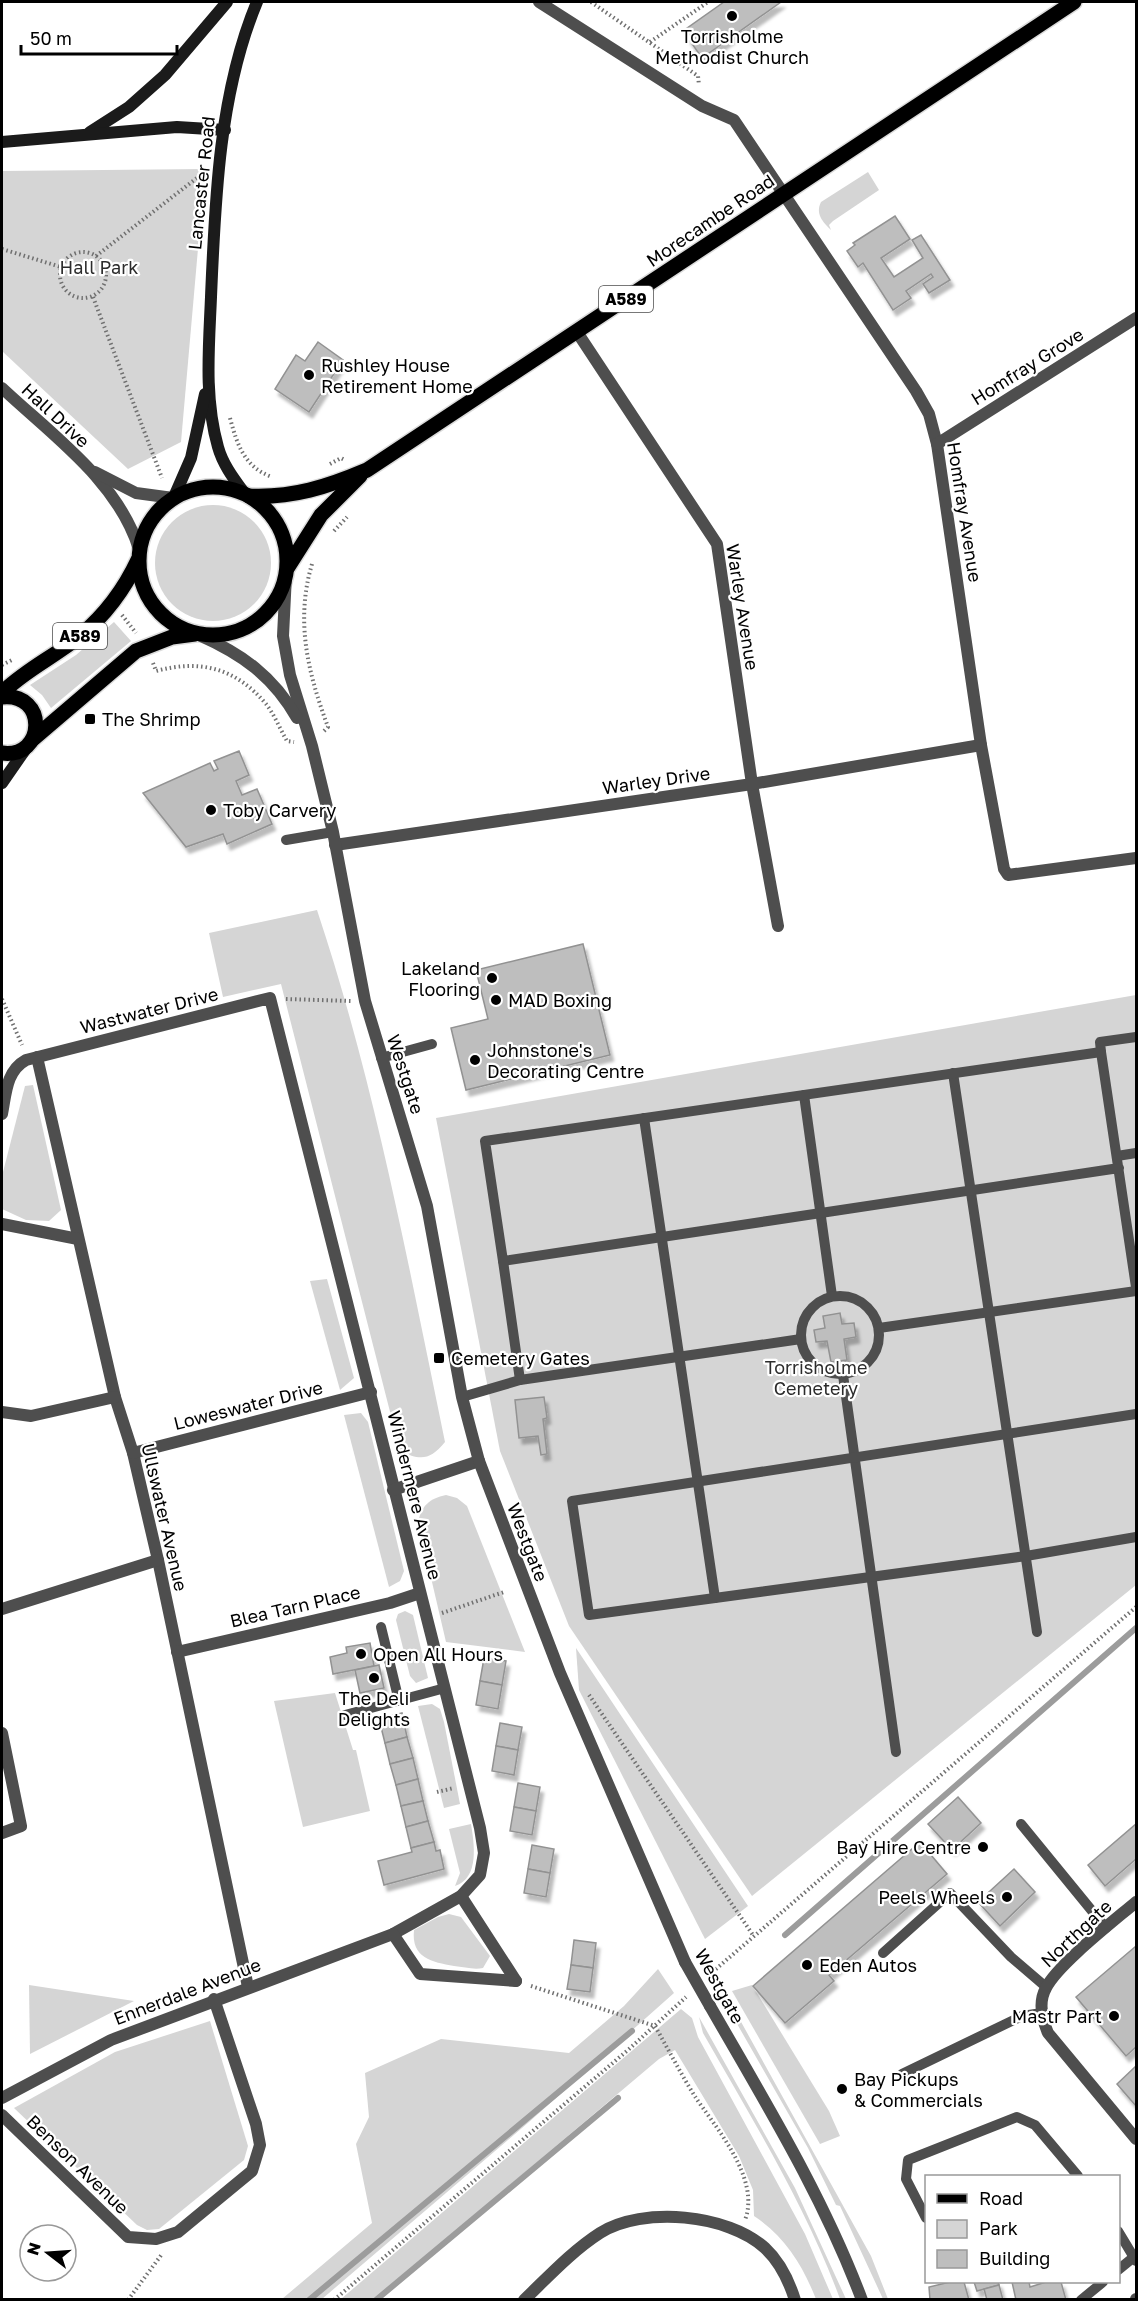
<svg xmlns="http://www.w3.org/2000/svg" width="1138" height="2301" font-family="'Golos Text',sans-serif">
  <style>
    .green { fill: #d5d5d5 }
    .lines { fill: none; stroke-linecap: round; stroke-linejoin: round }
    .stream { stroke: #9c9c9c; stroke-width: 6 }
    .building { fill: #bebebe; stroke: #929292; stroke-width: 1.5; filter: url(#shadow) }
    .primary-casing { stroke: #dbdbdb; stroke-width: 18 }
    .path { stroke: #707070; stroke-width: 4; stroke-dasharray: 1.5 3; stroke-linecap: butt }
    .service { stroke: #4e4e4e; stroke-width: 10 }
    .minor { stroke: #4e4e4e; stroke-width: 12 }
    .tertiary { stroke: #4e4e4e; stroke-width: 12 }
    .secondary { stroke: #1b1b1b; stroke-width: 12 }
    .primary { stroke: #000; stroke-width: 15 }
    .tertiary-bridge { stroke: #4e4e4e; stroke-width: 12 }
    .poi-dot { fill: #000; stroke: #fff; stroke-width: 2 }
    .labels { text-anchor: middle; dominant-baseline: central; stroke-width: 4.5; stroke-linejoin: round; paint-order: stroke }
    .shield { fill: #fff; stroke: #4c4c4c; stroke-width: 1.5 }
    .shield-label { font-size: 16px; font-weight: bold; fill: #000 }
    .poi-label { font-size: 18px; fill: #000; stroke: #fff; text-anchor: start }
    .street-label { font-size: 18px; fill: #000; stroke: #fff }
    .park-label { font-size: 18px; fill: #2c2c2c; stroke: #fff }
  </style>
  <defs>
    <filter id="shadow"><feDropShadow dx="3.5" dy="6" stdDeviation="1.5" flood-color="#0004"/></filter>
  </defs>
  <rect width="100%" height="100%" fill="#fff"/>
  <g class="green">
    <polygon points="205,169 181,442 128,469 2,351 2,171"/>
    <path d="M868,172L879,190L833,221L829,225L831,230C823,222 815,214 821,202Z"/>
    <circle cx="213" cy="563" r="58"/>
    <polygon points="114,622 131,641 51,708 42,695 30,685 76,655"/>
    <path d="M317,910C375,1084 408,1263 445,1442C430,1460 421,1461 400,1451L281,984L223,997L209,933Z"/>
    <polygon points="1136,995 1136,1585 752,1896 569,1626 500,1451 436,1118"/>
    <polygon points="33,1085 61,1210 49,1221 26,1220 2,1209 2,1176 25,1086"/>
    <polygon points="327,1279 354,1378 340,1390 310,1281"/>
    <polygon points="361,1413 368,1422 404,1571 400,1581 389,1587 344,1415"/>
    <path d="M446,1495L457,1498L467,1506L525,1652L446,1642L418,1522C422,1505 429,1499 446,1495Z"/>
    <polygon points="405,1611 413,1615 428,1678 416,1683 410,1676 396,1620 398,1614"/>
    <polygon points="576,1648 748,1906 705,1939 579,1690"/>
    <polygon points="335,1693 353,1750 356,1750 370,1811 303,1827 274,1701"/>
    <polygon points="432,1704 440,1709 444,1722 460,1804 444,1808 418,1706"/>
    <path d="M471,1824C474,1843 480,1878 455,1886L460,1873L449,1829Z"/>
    <path d="M449,1914L461,1917L490,1956L483,1968C474,1970 464,1967 454,1966C432,1962 411,1958 414,1930L438,1917Z"/>
    <polygon points="658,1969 674,1993 529,2122 322,2299 282,2299 372,2223 356,2144 369,2117 365,2073 441,2039 569,2053 624,2006"/>
    <polygon points="29,1985 134,2001 30,2054"/>
    <polygon points="752,1985 829,2111 840,2136 820,2144 732,1991"/>
    <path d="M681,2009L692,2018L698,2037L805,2234L833,2299H816C802,2264 785,2237 754,2216L753,2190L739,2156L675,2050L659,2059L375,2299H341Z"/>
    <path d="M699,2017L795,2188L846,2299H840C806,2206 752,2119 703,2033Z"/>
    <polygon points="740,2020 871,2256 888,2299 883,2299 840,2206 836,2205 808,2148 736,2022"/>
    <polygon points="210,2021 248,2146 244,2160 159,2229 147,2230 137,2225 14,2108 115,2052"/>
  </g>
  <g class="lines">
    <g class="stream">
      <polyline points="785,1935 1136,1628"/>
      <polyline points="309,2300 632,2031"/>
      <polyline points="376,2300 618,2098"/>
    </g>
  </g>
  <g class="building">
    <polygon points="724,2 781,2 702,58 683,31"/>
    <polygon points="895,216 910,239 881,258 894,277 923,258 912,240 921,235 950,280 929,293 923,284 933,277 931,274 906,291 911,298 893,310 863,263 858,267 847,251 855,245 853,243"/>
    <polygon points="318,342 343,360 309,412 275,389 296,355 305,361"/>
    <polygon points="239,751 249,775 236,781 242,795 257,789 272,824 227,844 223,834 186,847 143,793 210,763 214,771 218,769 214,761"/>
    <polygon points="583,944 610,1055 466,1090 451,1028 488,1019 476,970"/>
    <polygon points="840,1313 842,1324 854,1323 856,1337 844,1339 847,1360 831,1362 827,1341 816,1342 814,1330 825,1328 823,1316"/>
    <polygon points="544,1397 547,1418 543,1419 547,1454 541,1455 538,1436 519,1438 515,1400"/>
    <polygon points="370,1643 374,1666 333,1674 330,1657 347,1653 346,1647"/>
    <polygon points="484,1658 506,1661 502,1685 480,1681"/>
    <polygon points="379,1665 384,1688 360,1693 355,1670"/>
    <polygon points="480,1681 502,1685 498,1709 476,1705"/>
    <polygon points="402,1713 407,1737 385,1743 379,1719"/>
    <polygon points="500,1723 522,1727 518,1750 496,1746"/>
    <polygon points="407,1737 413,1758 390,1764 385,1743"/>
    <polygon points="496,1746 518,1750 514,1775 492,1771"/>
    <polygon points="413,1758 418,1779 396,1785 390,1764"/>
    <polygon points="418,1779 423,1801 401,1806 396,1785"/>
    <polygon points="518,1783 540,1787 536,1811 514,1807"/>
    <polygon points="958,1797 981,1823 952,1850 928,1824"/>
    <polygon points="423,1801 428,1821 406,1827 401,1806"/>
    <polygon points="514,1807 536,1811 532,1835 510,1831"/>
    <polygon points="428,1821 434,1842 411,1848 406,1827"/>
    <polygon points="1136,1824 1136,1859 1105,1886 1088,1865"/>
    <polygon points="434,1842 436,1851 440,1850 444,1869 384,1885 378,1861 412,1852 411,1848"/>
    <polygon points="920,1842 947,1874 829,1975 834,1981 785,2023 753,1986"/>
    <polygon points="532,1845 554,1849 550,1873 528,1869"/>
    <polygon points="528,1869 550,1873 546,1897 524,1893"/>
    <polygon points="1014,1869 1035,1892 1000,1926 978,1902"/>
    <polygon points="574,1940 596,1943 593,1968 571,1965"/>
    <polygon points="1136,1946 1136,2047 1126,2056 1076,1997"/>
    <polygon points="571,1965 593,1968 590,1992 567,1989"/>
    <polygon points="1136,2066 1136,2106 1117,2084"/>
    <polygon points="950,2282 964,2282 969,2300 930,2300 929,2287"/>
    <polygon points="974,2282 998,2282 999,2285 977,2291"/>
    <polygon points="1012,2282 1029,2282 1030,2287 1046,2282 1061,2282 1066,2300 1016,2300"/>
    <polygon points="999,2285 1003,2300 987,2300 984,2289"/>
  </g>
  <g class="lines">
    <g class="primary-casing">
      <g id="primary">
        <circle cx="213" cy="561" r="74"/>
        <path d="M249,496C293,498 327,487 367,470L1074,2"/>
        <polyline points="288,567 321,515 360,476"/>
        <path d="M2,693C25,670 54,657 80,636C105,615 124,590 138,560"/>
        <path d="M2,697C48,692 46,759 2,753"/>
        <polyline points="33,739 136,651 172,637 195,634"/>
      </g>
    </g>
    <g class="path">
      <polyline points="591,2 698,76 699,85"/>
      <polyline points="650,42 708,2"/>
      <polyline points="2,249 61,267"/>
      <circle cx="83" cy="275" r="23"/>
      <polyline points="96,256 202,174"/>
      <polyline points="93,297 162,478"/>
      <path d="M230,418C237,444 244,467 272,477"/>
      <polyline points="330,464 341,458 345,460"/>
      <polyline points="334,531 347,517"/>
      <path d="M312,564C295,621 308,673 328,727L324,731"/>
      <polyline points="122,615 136,633"/>
      <path d="M153,663L156,671C200,659 236,668 266,704C274,714 280,729 287,741L294,742"/>
      <polyline points="2,665 12,660"/>
      <polyline points="2,999 22,1045"/>
      <polyline points="286,999 351,1001"/>
      <polyline points="442,1613 504,1592"/>
      <polyline points="589,1695 753,1935"/>
      <polyline points="437,1792 454,1788"/>
      <polyline points="709,1975 1136,1607"/>
      <path d="M531,1986L655,2026C668,2049 680,2072 694,2095C715,2127 761,2178 745,2220"/>
      <polyline points="128,2300 162,2254"/>
      <polyline points="334,2300 628,2050 686,1997"/>
    </g>
    <g class="service">
      <polyline points="286,840 333,832"/>
      <polyline points="1101,1052 1100,1042 1136,1037"/>
      <polyline points="381,1058 432,1044"/>
      <polyline points="953,1073 1037,1632"/>
      <polyline points="804,1095 832,1296"/>
      <polyline points="644,1118 715,1598"/>
      <polyline points="1117,1156 1136,1153"/>
      <polyline points="1119,1168 503,1261 485,1141 1101,1052 1136,1287"/>
      <polyline points="503,1261 520,1380"/>
      <circle cx="840" cy="1335" r="39"/>
      <polyline points="879,1328 1136,1291"/>
      <polyline points="843,1375 896,1752"/>
      <polyline points="462,1397 520,1380 801,1339"/>
      <polyline points="1136,1414 572,1501 589,1615 1026,1556 1136,1537"/>
      <polyline points="381,1627 399,1701"/>
      <polyline points="345,1715 445,1688"/>
      <polyline points="1021,1824 1106,1928"/>
      <polyline points="883,1953 950,1893 1011,1957 1046,1987"/>
      <polyline points="902,2074 1022,2016 1042,2013"/>
      <polyline points="926,2218 906,2179 908,2160 1017,2117 1035,2125 1078,2176"/>
      <polyline points="1118,2231 1136,2261"/>
      <polyline points="1118,2270 1134,2257"/>
      <polyline points="1081,2300 1103,2282"/>
    </g>
    <g class="minor">
      <polyline points="539,2 702,106 734,120 916,391 929,414 937,444 981,745 1004,869 1008,875 1136,858"/>
      <polyline points="577,332 717,544 752,784 778,926"/>
      <polyline points="937,444 1136,318"/>
      <polyline points="335,845 752,784 981,745"/>
      <polyline points="37,1057 115,1397 133,1453 158,1560 248,1987"/>
      <path d="M2,1114C6,1094 6,1071 26,1060L270,998L480,1828L484,1853L480,1875L461,1896L393,1934L111,2040L2,2098"/>
      <polyline points="2,1224 78,1239"/>
      <polyline points="2,1412 31,1416 115,1397"/>
      <polyline points="133,1453 371,1392"/>
      <polyline points="393,1490 479,1461"/>
      <polyline points="2,1609 158,1560"/>
      <polyline points="177,1652 390,1603 420,1593"/>
      <polyline points="2,1733 21,1826 2,1833"/>
      <polyline points="461,1896 516,1981"/>
      <path d="M1136,1902C1115,1920 1057,1965 1046,1988C1038,2002 1042,2019 1048,2033L1136,2139"/>
      <polyline points="393,1934 420,1974 516,1981"/>
      <polyline points="2,2115 128,2237 156,2239 178,2232 252,2171 260,2145 256,2124 214,1999"/>
      <path d="M524,2300C548,2277 572,2251 600,2233C643,2206 728,2214 765,2248C780,2262 789,2281 795,2300"/>
      <polyline points="1136,2300 1136,2299"/>
    </g>
    <g class="tertiary">
      <path d="M2,388C52,435 118,481 139,549"/>
      <polyline points="95,472 136,493 173,498"/>
      <polyline points="286,575 283,636 290,675 312,746 333,832 365,1001 427,1206 462,1397 479,1461 560,1673 685,1962"/>
      <path d="M199,635C242,654 273,676 297,718"/>
      <path d="M710,2006C765,2102 823,2196 862,2300"/>
    </g>
    <g class="secondary">
      <polyline points="90,132 129,107 165,75 227,2"/>
      <polyline points="2,142 177,127 225,130"/>
      <path d="M245,494C234,479 223,465 218,447C204,398 209,347 211,297C215,200 219,93 257,2"/>
      <polyline points="174,497 191,458 205,394"/>
      <polyline points="2,783 27,747"/>
    </g>
    <use href="#primary" class="primary"/>
    <polyline class="tertiary-bridge" points="685,1962 710,2006"/>
  </g>
  <g class="poi-dot">
    <circle cx="732" cy="16" r="6"/>
    <circle cx="309" cy="375" r="6"/>
    <rect x="84" y="713" width="12" height="12" rx="3"/>
    <circle cx="211" cy="810" r="6"/>
    <circle cx="492" cy="978" r="6"/>
    <circle cx="496" cy="1000" r="6"/>
    <circle cx="475" cy="1060" r="6"/>
    <rect x="433" y="1352" width="12" height="12" rx="3"/>
    <circle cx="361" cy="1654" r="6"/>
    <circle cx="374" cy="1678" r="6"/>
    <circle cx="983" cy="1847" r="6"/>
    <circle cx="1007" cy="1897" r="6"/>
    <circle cx="807" cy="1965" r="6"/>
    <circle cx="1114" cy="2016" r="6"/>
    <circle cx="842" cy="2089" r="6"/>
  </g>
  <g class="labels">
    <g class="shield">
      <rect x="599" y="286" width="54" height="26" rx="4.5"/>
      <rect x="53" y="623" width="54" height="26" rx="4.5"/>
    </g>
    <g class="shield-label">
      <text x="626" y="299">A589</text>
      <text x="80" y="636">A589</text>
    </g>
    <g class="poi-label">
      <text x="732" y="36" text-anchor="middle">Torrisholme<tspan x="732" dy="21">Methodist Church</tspan></text>
      <text x="321" y="365">Rushley House<tspan x="321" dy="21">Retirement Home</tspan></text>
      <text x="102" y="719">The Shrimp</text>
      <text x="223" y="810">Toby Carvery</text>
      <text x="480" y="968" text-anchor="end">Lakeland<tspan x="480" dy="21">Flooring</tspan></text>
      <text x="508" y="1000">MAD Boxing</text>
      <text x="487" y="1050">Johnstone's<tspan x="487" dy="21">Decorating Centre</tspan></text>
      <text x="451" y="1358">Cemetery Gates</text>
      <text x="373" y="1654">Open All Hours</text>
      <text x="374" y="1698" text-anchor="middle">The Deli<tspan x="374" dy="21">Delights</tspan></text>
      <text x="971" y="1847" text-anchor="end">Bay Hire Centre</text>
      <text x="995" y="1897" text-anchor="end">Peels Wheels</text>
      <text x="819" y="1965">Eden Autos</text>
      <text x="1102" y="2016" text-anchor="end">Mastr Part</text>
      <text x="854" y="2079">Bay Pickups<tspan x="854" dy="21">&amp; Commercials</tspan></text>
    </g>
    <g class="street-label">
      <text transform="translate(201 183) rotate(-84)">Lancaster Road</text>
      <text transform="translate(710 220) rotate(-34)">Morecambe Road</text>
      <text transform="translate(1027 366) rotate(-32)">Homfray Grove</text>
      <text transform="translate(56 415) rotate(43)">Hall Drive</text>
      <text transform="translate(965 512) rotate(81)">Homfray Avenue</text>
      <text transform="translate(743 607) rotate(81)">Warley Avenue</text>
      <text transform="translate(656 780) rotate(-8)">Warley Drive</text>
      <text transform="translate(149 1010) rotate(-14)">Wastwater Drive</text>
      <text transform="translate(406 1074) rotate(72)">Westgate</text>
      <text transform="translate(248 1405) rotate(-14)">Loweswater Drive</text>
      <text transform="translate(415 1495) rotate(76)">Windermere Avenue</text>
      <text transform="translate(165 1517) rotate(77)">Ullswater Avenue</text>
      <text transform="translate(528 1542) rotate(69)">Westgate</text>
      <text transform="translate(295 1606) rotate(-13)">Blea Tarn Place</text>
      <text transform="translate(1076 1933) rotate(-43)">Northgate</text>
      <text transform="translate(720 1986) rotate(61)">Westgate</text>
      <text transform="translate(187 1991) rotate(-21)">Ennerdale Avenue</text>
      <text transform="translate(78 2164) rotate(44)">Benson Avenue</text>
    </g>
    <g class="park-label">
      <text x="99" y="267">Hall Park</text>
      <text x="816" y="1367">Torrisholme<tspan x="816" dy="21">Cemetery</tspan></text>
    </g>
  </g>
  <rect width="1138" height="2301" fill="none" stroke="#000000" stroke-width="6"/>
  <rect x="925" y="2175" width="195" height="108" fill="#ffffff" stroke="#999999" stroke-width="1.5"/>
  <rect x="937" y="2194" width="30" height="9" fill="#000000" stroke="#999999" stroke-width="1.5"/>
  <text x="979" y="2205" font-size="18" fill="#000000">Road</text>
  <rect x="937" y="2220" width="30" height="18" fill="#d5d5d5" stroke="#999999" stroke-width="1.5"/>
  <text x="979" y="2235" font-size="18" fill="#000000">Park</text>
  <rect x="937" y="2250" width="30" height="18" fill="#bebebe" stroke="#999999" stroke-width="1.5"/>
  <text x="979" y="2265" font-size="18" fill="#000000">Building</text>
  <g transform="translate(48 2253) rotate(287)"><circle r="28" fill="#ffffff" stroke="#999999" stroke-width="1.5"/>
  <path d="M0-4.5L10 22L0 15L-10 22Z" fill="#000000"/>
  <text y="-9" font-size="16" font-weight="bold" text-anchor="middle" fill="#000000">N</text>
  </g>
  <path d="M21 45v9h156v-9" fill="none" stroke="#000000" stroke-width="3"/>
  <text x="30" y="45" font-size="18" fill="#000000" stroke="#ffffff" stroke-width="4.5" paint-order="stroke">50 m</text>
</svg>
